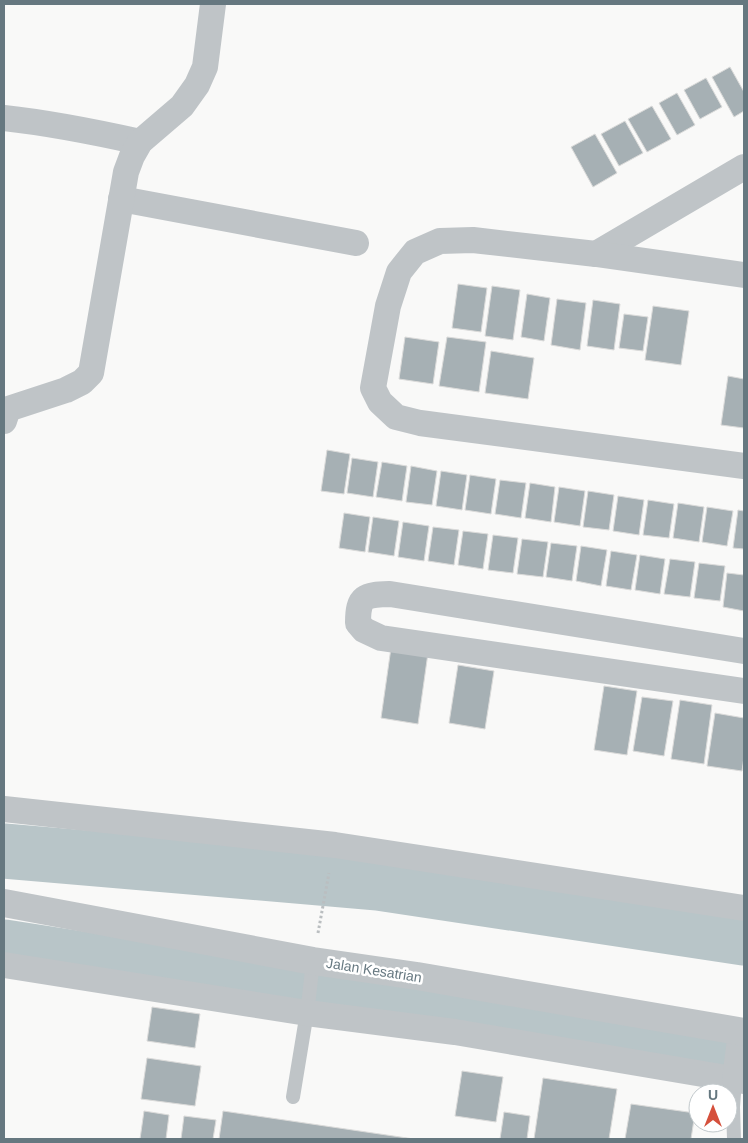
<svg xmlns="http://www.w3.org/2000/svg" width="748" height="1143" font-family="Arial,sans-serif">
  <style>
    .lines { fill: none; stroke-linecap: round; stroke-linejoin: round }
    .river { stroke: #b8c5c8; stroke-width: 55 }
    .building { fill: #a6b0b4; stroke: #dbdbda }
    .path { stroke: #babec0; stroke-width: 3; stroke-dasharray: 2.5 2.5; stroke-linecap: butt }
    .service { stroke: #bfc4c7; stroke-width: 14 }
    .minor { stroke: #bfc4c7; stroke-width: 26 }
    .tertiary { stroke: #bfc4c7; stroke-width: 28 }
    .labels { text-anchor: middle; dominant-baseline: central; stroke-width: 5; stroke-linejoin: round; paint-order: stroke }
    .street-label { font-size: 14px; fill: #667880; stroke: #fff }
  </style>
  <rect width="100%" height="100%" fill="#f9f9f8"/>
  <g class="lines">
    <g class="river">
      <polyline points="4,851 378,883 744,938"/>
      <polyline points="4,947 319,996 697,1046 744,1054"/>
    </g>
  </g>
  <g class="building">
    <polygon points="730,67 744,92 744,111 734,117 712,77"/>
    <polygon points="706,78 722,107 700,119 684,90"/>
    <polygon points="677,93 695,125 677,135 659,103"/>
    <polygon points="652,106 671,139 647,152 628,119"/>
    <polygon points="625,121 643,153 619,166 601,134"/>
    <polygon points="595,134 617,173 593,187 571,147"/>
    <polygon points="458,284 487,288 481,332 452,328"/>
    <polygon points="492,286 520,290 513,340 485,336"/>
    <polygon points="527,294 550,298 544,341 521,337"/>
    <polygon points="557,299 586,303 580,350 551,345"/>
    <polygon points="593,300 620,304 614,350 587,346"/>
    <polygon points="653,306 689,311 681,365 645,360"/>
    <polygon points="624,314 648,317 643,351 619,348"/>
    <polygon points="405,337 439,342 433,384 399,379"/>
    <polygon points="447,337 486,342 479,392 439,386"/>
    <polygon points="491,351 534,358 528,399 485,393"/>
    <polygon points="728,376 744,379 744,428 721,425"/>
    <polygon points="327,450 350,454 344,494 321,491"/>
    <polygon points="352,458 378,462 373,497 347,493"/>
    <polygon points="382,462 407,466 402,501 376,497"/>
    <polygon points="411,466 437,471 432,505 406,502"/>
    <polygon points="441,471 467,475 462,510 436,506"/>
    <polygon points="470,475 496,479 491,514 465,510"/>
    <polygon points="500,480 526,483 521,518 495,514"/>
    <polygon points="530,483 555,487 551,522 525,518"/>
    <polygon points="559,487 585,491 580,526 554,522"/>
    <polygon points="588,491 614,495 609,530 583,527"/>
    <polygon points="618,496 644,500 639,535 613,531"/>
    <polygon points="648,500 674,504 669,538 643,535"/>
    <polygon points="678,503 704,507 699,542 673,538"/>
    <polygon points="707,507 733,511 727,546 702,542"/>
    <polygon points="738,510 744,511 744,549 733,548"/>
    <polygon points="344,513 370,517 365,552 339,548"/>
    <polygon points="373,517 399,521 394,556 368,552"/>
    <polygon points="403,522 429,526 424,561 398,557"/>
    <polygon points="433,527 459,530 454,565 428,561"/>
    <polygon points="463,531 488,534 483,569 458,565"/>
    <polygon points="493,535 518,538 513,573 488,570"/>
    <polygon points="522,539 548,542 543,577 517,574"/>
    <polygon points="551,543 577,546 572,581 546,577"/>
    <polygon points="581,546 607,550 601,586 576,581"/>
    <polygon points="611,551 637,555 631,590 606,586"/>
    <polygon points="640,555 665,559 660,594 635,590"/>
    <polygon points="670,559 695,562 690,597 664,594"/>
    <polygon points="699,563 725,566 720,601 694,598"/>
    <polygon points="727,573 744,575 744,611 723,607"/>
    <polygon points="391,648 428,653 418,724 381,718"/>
    <polygon points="458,665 494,671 485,729 449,723"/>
    <polygon points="604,686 637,691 627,755 594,750"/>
    <polygon points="642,697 673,701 664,756 633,751"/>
    <polygon points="680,700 712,705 704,764 671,759"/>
    <polygon points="715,713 744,718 744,757 742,771 707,766"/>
    <polygon points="152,1007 200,1014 195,1048 147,1041"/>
    <polygon points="147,1058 201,1066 195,1106 141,1099"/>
    <polygon points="462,1071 503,1077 496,1122 455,1116"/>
    <polygon points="543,1078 617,1089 609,1139 534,1139"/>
    <polygon points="631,1104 695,1113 691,1139 625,1139"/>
    <polygon points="144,1111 169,1115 166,1139 140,1139"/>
    <polygon points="223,1111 414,1139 219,1139"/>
    <polygon points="504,1112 530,1116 527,1139 500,1139"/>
    <polygon points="184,1116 216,1120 213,1139 181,1139"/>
  </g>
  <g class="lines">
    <polyline class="path" points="318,933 329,873"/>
    <g class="service">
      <polyline points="293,1097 308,1006 313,961"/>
      <polyline points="734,1139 733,1107 735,1080"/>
    </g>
    <g class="minor">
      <path d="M4,118C50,123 95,132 140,142"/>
      <polyline points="121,199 356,243"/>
      <polyline points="596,254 744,167"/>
      <polyline points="744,275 596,254 473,240 440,241 415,252 399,272 388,306 373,388 380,402 396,417 420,423 744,466"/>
      <polyline points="4,421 8,409 66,390 82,382 91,373 126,172 132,156 140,142 182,106 197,85 205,67 213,4"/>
      <path d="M744,651L390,594C365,595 358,595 358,623L364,630L381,638L744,691"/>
      <polyline points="4,809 335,845 744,908"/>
      <polyline points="4,965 307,1013 455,1032 744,1081"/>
      <polyline points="735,1080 741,1031"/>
    </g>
    <polyline class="tertiary" points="4,903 313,961 417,976 744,1032"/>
  </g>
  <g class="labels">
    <g class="street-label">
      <text transform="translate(374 970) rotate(9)">Jalan Kesatrian</text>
    </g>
  </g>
  <rect width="748" height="1143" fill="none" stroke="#667880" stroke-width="10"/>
  <g transform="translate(713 1108)"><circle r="24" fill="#ffffff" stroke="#c2c9cc"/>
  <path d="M0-4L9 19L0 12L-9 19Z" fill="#d5503c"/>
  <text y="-8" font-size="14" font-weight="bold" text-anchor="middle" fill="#667880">U</text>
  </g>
</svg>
